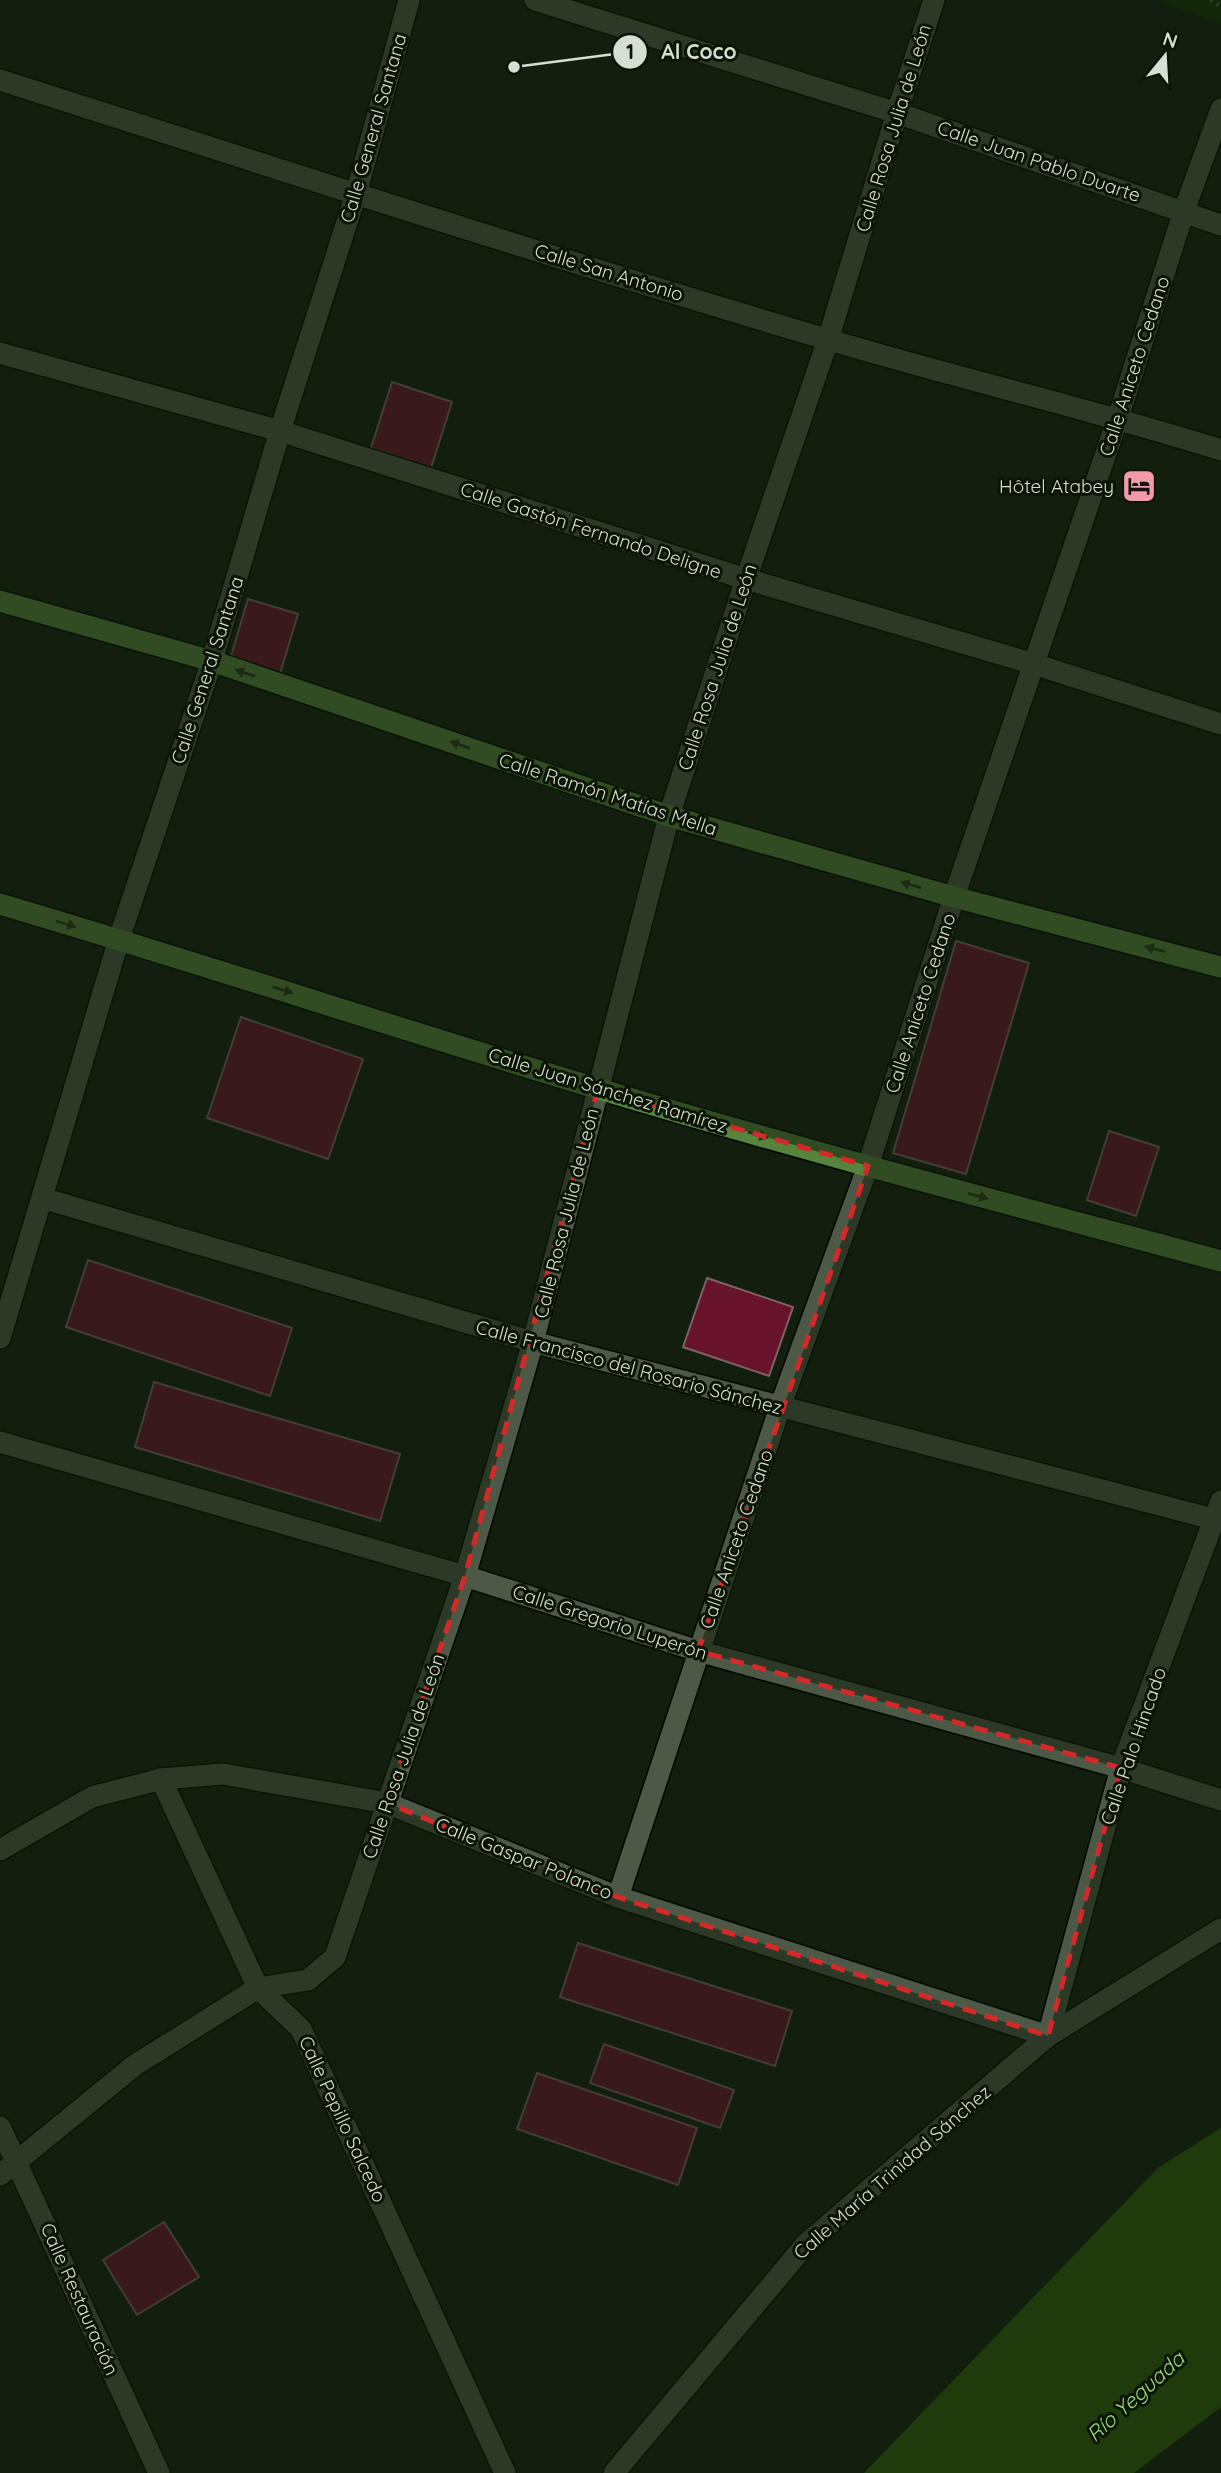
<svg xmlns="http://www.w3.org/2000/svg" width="1221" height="2473" font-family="Quicksand,sans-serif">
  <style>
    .green { fill: #133100 }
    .water { fill: #2f5d0b }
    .building { fill: #68132c; stroke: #7d6266; stroke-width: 2 }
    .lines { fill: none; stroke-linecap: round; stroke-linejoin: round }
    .minor-casing { stroke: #020800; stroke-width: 24 }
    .major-casing { stroke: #020800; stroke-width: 24 }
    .path { stroke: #586253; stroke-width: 4.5; stroke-dasharray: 2 5; stroke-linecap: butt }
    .minor { stroke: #4c5946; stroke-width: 21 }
    .major { stroke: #57843d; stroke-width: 21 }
    .oneway { fill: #263c19 }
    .marked { fill: none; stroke: #d62828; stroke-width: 5; stroke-dasharray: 14 9; stroke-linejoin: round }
    .labels { text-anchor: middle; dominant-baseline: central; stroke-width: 6; stroke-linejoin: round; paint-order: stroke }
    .street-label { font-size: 19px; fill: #d7ded3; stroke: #0b1505 }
    .poi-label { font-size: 19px; fill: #d7ded3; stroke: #0b1505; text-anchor: end }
    .water-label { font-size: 21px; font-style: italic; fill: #98da75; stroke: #0b1505 }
    .leader { fill: none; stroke: #d7ded3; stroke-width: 2.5 }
    .callout-dot { fill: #d7ded3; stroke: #0b1505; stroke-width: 2.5 }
    .mark-label { font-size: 21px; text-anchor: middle; font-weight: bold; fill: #111 }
    .callout-label { font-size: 21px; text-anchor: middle; font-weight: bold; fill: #d7ded3; stroke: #0b1505; stroke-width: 6; stroke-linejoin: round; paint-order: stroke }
  </style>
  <rect width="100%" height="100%" fill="#131f0e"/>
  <polygon class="green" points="1158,0 1221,0 1221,24 1157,0"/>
  <polygon class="water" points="1221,2128 1221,2407 1134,2473 864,2473 1158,2168"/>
  <g class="building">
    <polygon points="392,382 452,402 431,468 371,448"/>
    <polygon points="248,599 298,614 279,677 229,663"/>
    <polygon points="956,941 1029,963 966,1174 893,1153"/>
    <polygon points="241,1017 363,1059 328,1159 207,1118"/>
    <polygon points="1109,1131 1159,1147 1136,1216 1087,1200"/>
    <polygon points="88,1260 292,1328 270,1396 66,1327"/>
    <polygon points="707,1278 793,1307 769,1376 683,1347"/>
    <polygon points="154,1382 400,1454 380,1521 135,1447"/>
    <polygon points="578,1943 792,2011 775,2066 560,1997"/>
    <polygon points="604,2044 734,2090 720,2128 590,2083"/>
    <polygon points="537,2073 697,2128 678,2185 517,2129"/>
    <polygon points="164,2222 199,2277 137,2315 103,2260"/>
  </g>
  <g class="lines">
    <g class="minor-casing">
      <g id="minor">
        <polyline points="535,0 897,113 1221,225"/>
        <path d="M0,80C275,168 549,257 826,339C957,378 1090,409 1221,450"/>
        <polyline points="0,353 280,431 746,579 1034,664 1221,724"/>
        <polyline points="42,1198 533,1342 1221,1521"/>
        <polyline points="0,1338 119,939 212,661 280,431 356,194 409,0"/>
        <polyline points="0,1442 465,1576 698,1651 1121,1768 1221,1800"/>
        <polyline points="161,1779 258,1988 301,2029 505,2473"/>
        <polyline points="0,1850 92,1797 161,1779 223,1774 387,1803 618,1897 1048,2036 1121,1768 1221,1501"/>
        <polyline points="618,1897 780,1407 868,1166 954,897 1118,418 1184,211 1221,109"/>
        <polyline points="0,2127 159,2473"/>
        <polyline points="0,2175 135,2065 258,1988 308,1980 335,1957 465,1576 533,1342 669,816 746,579 828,340 897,113 934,0"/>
        <polyline points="614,2473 806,2244 1048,2036 1221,1929"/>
      </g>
    </g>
    <g class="major-casing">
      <g id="major">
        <polyline points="0,601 212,661 669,816 954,897 1221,967"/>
        <path d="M0,904C200,963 399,1029 599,1089C805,1151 1013,1205 1221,1261"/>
      </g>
    </g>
    <polyline class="path" points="1211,0 1221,7"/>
    <use href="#minor" class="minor"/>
    <use href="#major" class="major"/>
  </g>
  <defs><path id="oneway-solid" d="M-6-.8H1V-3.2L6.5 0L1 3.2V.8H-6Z" transform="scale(1.75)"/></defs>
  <g class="oneway">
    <use href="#oneway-solid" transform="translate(245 673) rotate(-161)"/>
    <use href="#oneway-solid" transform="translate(460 745) rotate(-161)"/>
    <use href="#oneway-solid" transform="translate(911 885) rotate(-164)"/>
    <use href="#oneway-solid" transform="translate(66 924) rotate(16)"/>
    <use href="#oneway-solid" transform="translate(1155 949) rotate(-165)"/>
    <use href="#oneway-solid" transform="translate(283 990) rotate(17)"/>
    <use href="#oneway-solid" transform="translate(758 1135) rotate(16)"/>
    <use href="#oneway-solid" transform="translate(978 1196) rotate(15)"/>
  </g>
  <path d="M0 0H1221V2473H0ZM598,1089L868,1166L698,1651L1121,1768L1048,2036L618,1897L387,1803L465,1576Z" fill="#131f0e" fill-opacity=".55" fill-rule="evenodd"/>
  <path class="marked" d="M598,1089L868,1166L698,1651L1121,1768L1048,2036L618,1897L387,1803L465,1576Z"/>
  <defs>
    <g id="hotel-square" transform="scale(1.75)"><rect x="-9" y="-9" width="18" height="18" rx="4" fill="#f39aa9" stroke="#0b1505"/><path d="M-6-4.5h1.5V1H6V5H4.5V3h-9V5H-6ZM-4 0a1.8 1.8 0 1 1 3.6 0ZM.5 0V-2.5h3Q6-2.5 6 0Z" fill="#111"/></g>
  </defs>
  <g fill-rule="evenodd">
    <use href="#hotel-square" x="1139" y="486"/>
  </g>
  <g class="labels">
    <g class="street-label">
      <text transform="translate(373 128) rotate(-74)">Calle General Santana</text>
      <text transform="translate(893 128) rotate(-73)">Calle Rosa Julia de León</text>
      <text transform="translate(1039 161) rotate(19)">Calle Juan Pablo Duarte</text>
      <text transform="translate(609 272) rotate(17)">Calle San Antonio</text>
      <text transform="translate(1134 366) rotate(-72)">Calle Aniceto Cedano</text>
      <text transform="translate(591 530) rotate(18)">Calle Gastón Fernando Deligne</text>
      <text transform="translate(717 667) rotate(-72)">Calle Rosa Julia de León</text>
      <text transform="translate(207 670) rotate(-72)">Calle General Santana</text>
      <text transform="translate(608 794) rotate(18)">Calle Ramón Matías Mella</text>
      <text transform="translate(920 1003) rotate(-72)">Calle Aniceto Cedano</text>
      <text transform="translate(608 1090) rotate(17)">Calle Juan Sánchez Ramírez</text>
      <text transform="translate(566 1213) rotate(-76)">Calle Rosa Julia de León</text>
      <text transform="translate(629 1367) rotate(15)">Calle Francisco del Rosario Sánchez</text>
      <text transform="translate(736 1539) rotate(-71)">Calle Aniceto Cedano</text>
      <text transform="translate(610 1622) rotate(18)">Calle Gregorio Luperón</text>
      <text transform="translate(1133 1746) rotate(-71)">Calle Palo Hincado</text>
      <text transform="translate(403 1756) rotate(-71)">Calle Rosa Julia de León</text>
      <text transform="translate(524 1858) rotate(22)">Calle Gaspar Polanco</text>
      <text transform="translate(343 2119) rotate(65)">Calle Pepillo Salcedo</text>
      <text transform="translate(892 2172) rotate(-41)">Calle María Trinidad Sánchez</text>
      <text transform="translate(80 2299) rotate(66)">Calle Restauración</text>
    </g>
    <g class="poi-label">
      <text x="1114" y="486">Hôtel Atabey</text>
    </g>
    <g class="water-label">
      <text transform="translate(1135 2396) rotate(-42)">Río Yeguada</text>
    </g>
  </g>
  <path class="leader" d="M514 67L630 52"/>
  <g class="callout-dot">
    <circle cx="514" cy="67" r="7"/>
    <circle cx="630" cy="52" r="18"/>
  </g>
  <g class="mark-label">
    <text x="630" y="59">1</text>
  </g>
  <g class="callout-label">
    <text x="699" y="59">Al Coco</text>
  </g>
  <g transform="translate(1165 56) rotate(18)" stroke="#0b1505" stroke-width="5" paint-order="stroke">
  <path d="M0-5L12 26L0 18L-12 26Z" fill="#d7ded3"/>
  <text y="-10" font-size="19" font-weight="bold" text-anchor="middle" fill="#d7ded3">N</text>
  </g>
</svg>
